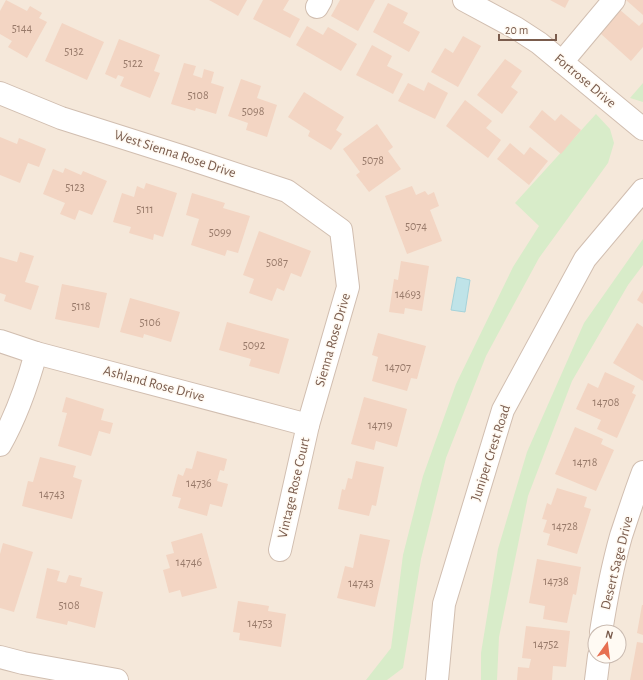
<svg xmlns="http://www.w3.org/2000/svg" width="643" height="680" font-family="'Alegreya Sans',sans-serif">
  <style>
    .residential { fill: #f5e8da; fill-rule: evenodd }
    .green { fill: #d8ecc9 }
    .water { fill: #bfe3e8; stroke: #a5d3da }
    .building { fill: #f3d5c3 }
    .lines { fill: none; stroke-linecap: round; stroke-linejoin: round }
    .minor-casing { stroke: #d1beb0; stroke-width: 24 }
    .minor { stroke: #fff; stroke-width: 22 }
    .labels { text-anchor: middle; dominant-baseline: central; stroke-width: 3; stroke-linejoin: round; paint-order: stroke }
    .number-label { font-size: 12px; fill: #987a6a }
    .street-label { font-size: 14px; fill: #7a5c4d; stroke: #fffaf3 }
  </style>
  <rect width="100%" height="100%" fill="#fdf6ec"/>
  <path class="residential" d="M0,0H643V680H0ZM595,632H619V656H595Z"/>
  <g class="green">
    <polygon points="643,83 643,102 630,98"/>
    <polygon points="596,114 610,129 614,143 608,163 539,258 486,356 446,458 421,559 403,668 387,680 366,680 391,648 403,555 423,476 456,384 513,267 539,226 515,203"/>
    <polygon points="643,239 643,265 628,285 572,381 528,496 499,637 497,680 481,680 481,653 498,549 527,452 584,323"/>
  </g>
  <polygon class="water" points="457,277 470,280 465,312 451,310"/>
  <g class="building">
    <polygon points="6,0 27,11 30,6 42,13 39,18 47,22 27,58 8,47 12,41 0,34 0,11"/>
    <polygon points="209,0 247,0 238,16"/>
    <polygon points="263,0 289,0 283,10 300,19 290,38 253,19"/>
    <polygon points="340,0 375,0 358,31 331,16"/>
    <polygon points="550,0 569,0 565,8"/>
    <polygon points="626,0 643,0 643,15"/>
    <polygon points="388,3 408,13 403,23 420,32 409,52 373,32"/>
    <polygon points="620,10 639,26 643,22 643,47 631,61 600,33"/>
    <polygon points="62,23 104,42 87,80 45,61"/>
    <polygon points="307,26 323,35 328,27 357,44 341,71 296,45"/>
    <polygon points="463,36 481,46 458,87 431,72 445,48 453,53"/>
    <polygon points="119,39 160,55 154,71 160,73 150,98 120,86 124,77 118,75 116,79 105,74"/>
    <polygon points="372,45 392,56 387,66 403,74 393,94 356,75"/>
    <polygon points="505,59 522,71 511,87 518,92 502,114 477,95"/>
    <polygon points="184,63 196,66 193,75 202,78 204,69 214,72 211,83 224,87 216,114 196,108 195,111 171,104"/>
    <polygon points="241,79 261,86 257,98 277,105 267,137 246,130 248,123 228,116"/>
    <polygon points="428,82 448,93 435,119 398,101 408,83 424,91"/>
    <polygon points="304,92 344,117 336,130 342,134 331,150 308,136 310,131 288,117"/>
    <polygon points="465,100 492,121 486,128 501,140 488,158 446,126"/>
    <polygon points="542,110 555,121 561,114 581,130 561,154 529,127"/>
    <polygon points="377,124 393,147 388,151 401,169 369,192 356,175 360,172 343,149"/>
    <polygon points="0,137 17,144 19,138 46,149 39,167 28,163 20,183 0,175"/>
    <polygon points="510,143 524,155 530,147 548,161 529,185 497,159"/>
    <polygon points="65,168 81,175 83,171 107,181 92,215 79,210 75,220 60,214 65,203 43,194 53,169 63,173"/>
    <polygon points="146,183 177,193 163,237 154,234 153,240 129,233 131,227 113,222 122,193 134,197 137,186 144,189"/>
    <polygon points="412,186 416,195 425,191 428,195 434,192 439,206 430,210 442,241 407,254 385,196"/>
    <polygon points="192,193 225,203 223,208 250,216 238,253 227,250 225,256 191,245 199,219 186,215"/>
    <polygon points="259,231 311,251 301,277 291,273 284,291 277,288 272,301 249,293 254,279 243,275"/>
    <polygon points="20,252 34,256 25,282 39,286 31,310 4,301 6,295 0,293 0,257 17,262"/>
    <polygon points="401,261 429,266 422,311 405,308 404,314 389,312 394,279 398,280"/>
    <polygon points="62,284 107,293 99,328 55,319"/>
    <polygon points="643,290 643,304 637,300"/>
    <polygon points="130,298 180,312 171,342 144,334 143,338 120,332"/>
    <polygon points="227,322 289,339 279,374 249,366 251,359 219,350"/>
    <polygon points="637,323 643,327 643,381 613,363"/>
    <polygon points="378,333 426,346 417,379 411,378 407,391 372,381 378,357 372,355"/>
    <polygon points="605,372 635,386 632,393 636,395 617,438 597,429 601,420 576,409 588,383 598,388"/>
    <polygon points="66,397 104,409 101,420 113,423 110,434 99,431 91,456 58,446 67,413 62,412"/>
    <polygon points="364,397 407,409 397,447 376,441 374,450 351,444"/>
    <polygon points="575,427 603,439 601,444 614,450 596,491 555,474"/>
    <polygon points="197,451 227,459 224,471 220,470 217,481 228,484 222,507 210,504 207,516 178,508 181,498 172,496 178,474 183,476 186,468 192,469"/>
    <polygon points="40,457 76,466 73,477 82,480 72,519 22,506 28,481 33,482"/>
    <polygon points="356,461 384,467 376,506 372,505 369,516 338,509 342,489 345,490 348,478 352,479"/>
    <polygon points="557,488 587,497 584,507 591,509 577,554 547,545 550,534 543,532 547,520 542,519 547,503 551,505"/>
    <polygon points="202,533 217,588 182,597 180,590 169,593 163,570 170,568 166,555 174,553 171,542"/>
    <polygon points="360,534 390,540 375,607 337,598 345,566 353,568"/>
    <polygon points="3,543 33,552 14,612 0,608 0,554"/>
    <polygon points="537,559 581,567 576,595 573,594 567,623 543,619 545,606 529,603"/>
    <polygon points="47,568 60,571 57,581 66,583 69,575 82,578 80,586 103,592 95,628 68,621 67,625 36,618"/>
    <polygon points="238,601 269,606 268,611 286,614 281,647 239,640 240,633 233,632"/>
    <polygon points="642,605 643,605 643,635 637,633"/>
    <polygon points="526,626 570,631 566,667 553,666 552,680 517,680 518,667 529,668 531,659 522,658"/>
    <polygon points="637,642 643,643 643,680 630,680"/>
  </g>
  <g class="lines">
    <g class="minor-casing">
      <g id="minor">
        <polyline points="464,0 516,28 539,43 643,129"/>
        <polyline points="317,7 321,0"/>
        <polyline points="562,62 614,0"/>
        <polyline points="0,93 61,118 184,157 287,191 341,230 348,287 308,425 280,550"/>
        <polyline points="0,341 36,353 308,425"/>
        <path d="M0,445C17,415 27,386 36,353"/>
        <path d="M601,632C606,600 612,568 621,536C628,515 635,493 643,472"/>
        <polyline points="0,657 23,663 117,680"/>
        <polyline points="437,680 444,604 503,410 585,259 643,190"/>
        <polyline points="596,680 599,656"/>
      </g>
    </g>
    <use href="#minor" class="minor"/>
  </g>
  <g class="labels">
    <g class="number-label">
      <text x="22" y="28">5144</text>
      <text x="74" y="51">5132</text>
      <text x="133" y="63">5122</text>
      <text x="198" y="95">5108</text>
      <text x="253" y="111">5098</text>
      <text x="373" y="160">5078</text>
      <text x="75" y="187">5123</text>
      <text x="145" y="209">5111</text>
      <text x="416" y="226">5074</text>
      <text x="220" y="232">5099</text>
      <text x="277" y="262">5087</text>
      <text x="408" y="294">14693</text>
      <text x="81" y="306">5118</text>
      <text x="150" y="322">5106</text>
      <text x="254" y="345">5092</text>
      <text x="398" y="367">14707</text>
      <text x="606" y="402">14708</text>
      <text x="380" y="425">14719</text>
      <text x="585" y="462">14718</text>
      <text x="199" y="483">14736</text>
      <text x="52" y="494">14743</text>
      <text x="565" y="526">14728</text>
      <text x="189" y="562">14746</text>
      <text x="556" y="581">14738</text>
      <text x="361" y="583">14743</text>
      <text x="69" y="605">5108</text>
      <text x="260" y="623">14753</text>
      <text x="546" y="644">14752</text>
    </g>
    <g class="street-label">
      <text transform="translate(585 81) rotate(40)">Fortrose Drive</text>
      <text transform="translate(175 154) rotate(18)">West Sienna Rose Drive</text>
      <text transform="translate(333 340) rotate(-74)">Sienna Rose Drive</text>
      <text transform="translate(154 384) rotate(15)">Ashland Rose Drive</text>
      <text transform="translate(491 453) rotate(-72)">Juniper Crest Road</text>
      <text transform="translate(294 488) rotate(-77)">Vintage Rose Court</text>
      <text transform="translate(617 563) rotate(-76)">Desert Sage Drive</text>
    </g>
  </g>
  <g transform="translate(607 644) rotate(14)"><circle r="19" fill="#fffaf3" stroke="#cabbb1"/>
  <path d="M0-3L7 15L0 10L-7 15Z" fill="#e76f51"/>
  <text y="-6" font-size="11" font-weight="bold" text-anchor="middle" fill="#7a5c4d">N</text>
  </g>
  <path d="M499 34v6h57v-6" fill="none" stroke="#7a5c4d" stroke-width="2"/>
  <text x="505" y="34" font-size="12" fill="#7a5c4d" stroke="#fffaf3" stroke-width="3" paint-order="stroke">20 m</text>
</svg>
